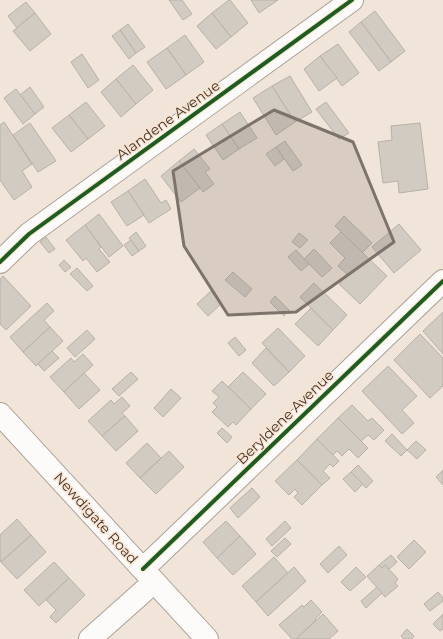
<svg xmlns="http://www.w3.org/2000/svg" width="443" height="639" font-family="Montserrat,sans-serif">
  <style>
    .building { fill: #d2cbc1; stroke: #b8b1a8 }
    .lines { fill: none; stroke-linecap: round; stroke-linejoin: round }
    .minor-casing { stroke: #aca299; stroke-width: 24 }
    .tertiary-casing { stroke: #aca299; stroke-width: 24 }
    .minor { stroke: #fdfbf9; stroke-width: 22 }
    .tertiary { stroke: #fdfbf9; stroke-width: 22 }
    .cycleway-casing { stroke: #fbe3cf; stroke-width: 6 }
    .cycleway { stroke: #1b5e20; stroke-width: 4 }
    .marked { fill: #7d736a; fill-opacity: 0.2; stroke: #7d736a; stroke-width: 3; stroke-linejoin: round }
    .labels { text-anchor: middle; dominant-baseline: central; stroke-width: 3; stroke-linejoin: round; paint-order: stroke }
    .street-label { font-size: 14px; fill: #3f362e; stroke: #fbe3cf }
  </style>
  <rect width="100%" height="100%" fill="#f1e4d9"/>
  <g class="building">
    <polygon points="169,0 182,0 192,14 183,20"/>
    <polygon points="229,0 230,0 248,23 231,37 212,13"/>
    <polygon points="251,0 278,0 259,13"/>
    <polygon points="26,2 35,13 17,28 8,16"/>
    <polygon points="375,11 405,51 391,62 361,22"/>
    <polygon points="35,13 51,34 30,51 13,31"/>
    <polygon points="212,13 231,37 216,49 197,26"/>
    <polygon points="361,22 391,62 379,71 349,32"/>
    <polygon points="128,24 145,47 136,53 120,30"/>
    <polygon points="120,30 136,53 129,59 112,36"/>
    <polygon points="185,35 204,62 186,75 167,48"/>
    <polygon points="338,44 359,73 342,86 320,56"/>
    <polygon points="167,48 186,75 166,89 147,62"/>
    <polygon points="82,54 99,80 88,88 71,62"/>
    <polygon points="320,56 337,78 319,91 304,69"/>
    <polygon points="133,65 153,90 136,104 116,79"/>
    <polygon points="290,76 312,112 295,122 272,86"/>
    <polygon points="116,79 136,104 121,117 101,92"/>
    <polygon points="272,86 295,122 276,135 253,98"/>
    <polygon points="30,87 44,107 35,114 20,95"/>
    <polygon points="16,89 35,114 23,124 4,98"/>
    <polygon points="86,102 105,126 88,139 69,115"/>
    <polygon points="326,102 349,133 339,139 316,109"/>
    <polygon points="240,112 257,138 239,149 222,124"/>
    <polygon points="69,115 88,139 71,152 52,128"/>
    <polygon points="4,122 32,164 22,171 32,187 14,200 0,180 0,125"/>
    <polygon points="30,123 56,161 38,172 13,135"/>
    <polygon points="420,123 428,189 399,193 398,181 383,183 378,142 392,140 391,126"/>
    <polygon points="222,124 239,149 223,160 206,135"/>
    <polygon points="285,141 302,165 293,171 276,147"/>
    <polygon points="276,147 284,159 275,166 266,154"/>
    <polygon points="194,149 210,169 205,172 214,184 203,192 179,161"/>
    <polygon points="179,161 200,188 181,202 161,176"/>
    <polygon points="145,179 161,203 166,200 171,209 149,223 128,191"/>
    <polygon points="128,191 144,215 127,226 111,202"/>
    <polygon points="99,214 123,246 109,257 85,225"/>
    <polygon points="344,216 372,243 362,253 335,226"/>
    <polygon points="399,224 421,250 394,273 372,247"/>
    <polygon points="85,225 101,247 99,249 110,262 97,272 86,258 83,261 66,240"/>
    <polygon points="136,232 146,246 139,251 129,238"/>
    <polygon points="341,232 387,276 360,304 339,284 348,275 338,266 345,258 330,243"/>
    <polygon points="299,233 308,240 300,248 292,242"/>
    <polygon points="46,237 55,249 49,253 40,242"/>
    <polygon points="131,240 139,251 132,256 124,245"/>
    <polygon points="314,249 332,268 322,277 304,259"/>
    <polygon points="296,250 309,264 301,271 288,257"/>
    <polygon points="64,260 71,267 65,272 59,265"/>
    <polygon points="77,268 93,286 87,291 70,274"/>
    <polygon points="233,272 252,289 245,297 225,280"/>
    <polygon points="3,276 31,306 6,330 0,324 0,279"/>
    <polygon points="314,283 347,315 333,330 300,297"/>
    <polygon points="211,291 222,303 208,316 197,304"/>
    <polygon points="275,296 289,310 284,316 270,302"/>
    <polygon points="47,303 54,311 44,320 50,327 23,352 10,337"/>
    <polygon points="311,308 333,330 318,346 295,324"/>
    <polygon points="443,312 443,354 423,331"/>
    <polygon points="50,327 63,341 36,366 23,352"/>
    <polygon points="278,328 305,356 289,372 262,343"/>
    <polygon points="87,330 95,339 75,357 67,348"/>
    <polygon points="420,334 443,358 443,386 430,398 394,360"/>
    <polygon points="235,337 246,350 239,356 228,343"/>
    <polygon points="266,348 289,372 274,386 252,363"/>
    <polygon points="52,351 59,358 44,371 38,364"/>
    <polygon points="83,354 93,365 64,392 50,377 71,358 74,362"/>
    <polygon points="388,366 417,396 402,410 414,423 402,434 362,391"/>
    <polygon points="131,372 138,379 119,396 112,389"/>
    <polygon points="243,372 266,394 251,409 228,387"/>
    <polygon points="84,373 100,390 79,409 64,392"/>
    <polygon points="222,381 251,409 236,425 233,422 228,427 212,412 217,407 213,403 219,397 212,391"/>
    <polygon points="171,389 181,398 163,417 154,408"/>
    <polygon points="122,397 130,406 122,413 125,416 102,436 88,421 111,400 114,404"/>
    <polygon points="352,405 368,421 372,418 384,430 374,440 368,435 361,441 338,418"/>
    <polygon points="125,416 138,431 116,451 102,436"/>
    <polygon points="338,418 368,448 358,458 349,449 342,456 337,451 333,455 317,439"/>
    <polygon points="222,428 232,437 227,443 217,433"/>
    <polygon points="392,434 407,450 401,456 385,441"/>
    <polygon points="317,439 339,461 333,467 330,464 323,471 330,478 322,485 297,460"/>
    <polygon points="416,441 426,450 417,459 407,450"/>
    <polygon points="147,443 161,458 140,478 126,463"/>
    <polygon points="169,451 184,467 156,494 140,478"/>
    <polygon points="297,460 322,485 302,505 294,497 298,493 295,489 289,495 275,481"/>
    <polygon points="358,465 373,481 366,488 351,472"/>
    <polygon points="443,470 443,485 436,477"/>
    <polygon points="351,472 363,484 355,492 343,479"/>
    <polygon points="252,488 260,497 238,518 230,508"/>
    <polygon points="17,519 31,535 1,562 0,561 0,535"/>
    <polygon points="226,521 240,536 217,558 203,542"/>
    <polygon points="285,521 291,528 272,546 266,539"/>
    <polygon points="31,535 46,552 17,579 1,562"/>
    <polygon points="240,536 256,554 233,575 217,558"/>
    <polygon points="285,538 291,544 277,557 271,551"/>
    <polygon points="414,540 426,552 409,569 397,557"/>
    <polygon points="339,546 347,555 328,573 320,564"/>
    <polygon points="391,555 397,562 389,569 385,565 382,568 379,565"/>
    <polygon points="274,557 288,573 256,602 242,586"/>
    <polygon points="54,562 69,578 39,606 24,590"/>
    <polygon points="379,565 382,568 385,565 398,579 395,583 398,586 385,597 367,576"/>
    <polygon points="294,567 306,581 268,616 256,602"/>
    <polygon points="356,567 366,577 350,591 341,582"/>
    <polygon points="69,578 85,595 56,623 50,617 56,610 46,600"/>
    <polygon points="377,587 382,593 366,608 361,601"/>
    <polygon points="438,592 443,598 443,601 430,611 424,604"/>
    <polygon points="311,600 322,612 315,619 316,620 296,639 292,639 279,625 302,605 304,607"/>
    <polygon points="323,614 338,631 329,639 296,639"/>
    <polygon points="443,614 443,629 440,631 433,624"/>
    <polygon points="407,629 414,636 412,639 404,639 401,636"/>
  </g>
  <g class="lines">
    <g class="minor-casing">
      <g id="minor">
        <polyline points="0,262 29,234 352,0"/>
        <polyline points="143,569 443,281"/>
        <polyline points="90,639 154,582"/>
      </g>
    </g>
    <g class="tertiary-casing">
      <polyline id="tertiary" points="0,414 207,639"/>
    </g>
    <use href="#minor" class="minor"/>
    <use href="#tertiary" class="tertiary"/>
    <g class="cycleway-casing">
      <g id="cycleway">
        <polyline points="0,262 29,234 352,0"/>
        <polyline points="143,569 443,281"/>
      </g>
    </g>
    <use href="#cycleway" class="cycleway"/>
  </g>
  <path class="marked" d="M274,110L353,142L394,242L296,312L228,315L184,246L173,171Z"/>
  <g class="labels">
    <g class="street-label">
      <text transform="translate(168 120) rotate(-36)">Alandene Avenue</text>
      <text transform="translate(285 417) rotate(-44)">Beryldene Avenue</text>
      <text transform="translate(96 518) rotate(48)">Newdigate Road</text>
    </g>
  </g>
</svg>
